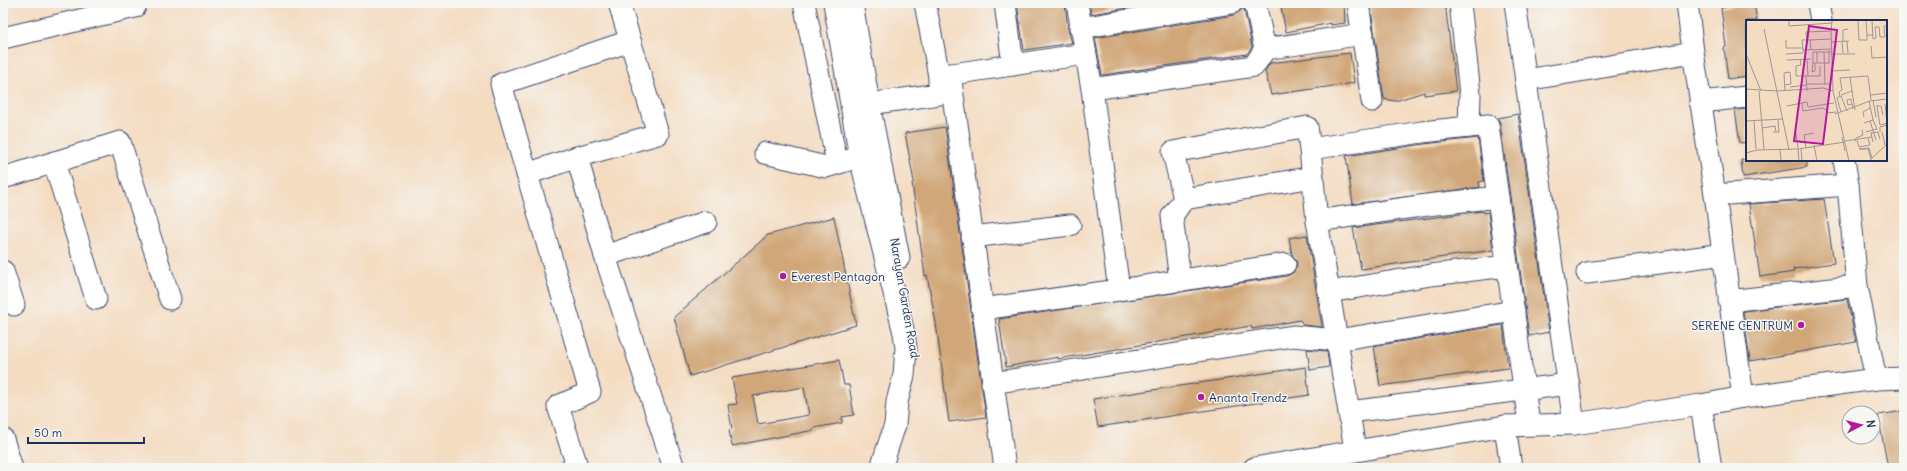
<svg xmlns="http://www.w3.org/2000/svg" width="1907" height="471" font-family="Delius,sans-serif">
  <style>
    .building { fill: #d1a779; fill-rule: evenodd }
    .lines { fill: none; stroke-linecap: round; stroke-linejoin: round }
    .minor-casing { stroke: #3c496d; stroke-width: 23 }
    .minor { stroke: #fff; stroke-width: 21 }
    .poi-dot { fill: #b5179e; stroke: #f6f6f2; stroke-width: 1.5 }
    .labels { text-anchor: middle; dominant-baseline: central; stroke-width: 3; stroke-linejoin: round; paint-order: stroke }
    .poi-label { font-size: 12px; fill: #1b2f5e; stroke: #f6f6f2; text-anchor: start }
    .street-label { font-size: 12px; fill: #1b2f5e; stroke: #f6f6f2 }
    .inset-road { fill: none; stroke: #9d9799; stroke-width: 1 }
    .view { fill: #b5179e; fill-opacity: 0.15; stroke: #b5179e; stroke-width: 2 }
    .inset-edge { fill: none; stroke: #1b2f5e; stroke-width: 2 }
  </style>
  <rect width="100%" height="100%" fill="#f6f6f2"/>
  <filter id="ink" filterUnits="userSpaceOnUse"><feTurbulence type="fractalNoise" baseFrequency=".025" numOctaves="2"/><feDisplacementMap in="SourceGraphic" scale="8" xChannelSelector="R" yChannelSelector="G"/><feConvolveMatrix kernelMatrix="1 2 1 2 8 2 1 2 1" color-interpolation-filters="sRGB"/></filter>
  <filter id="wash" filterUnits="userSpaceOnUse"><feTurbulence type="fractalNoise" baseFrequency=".012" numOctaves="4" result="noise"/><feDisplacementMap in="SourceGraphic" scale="16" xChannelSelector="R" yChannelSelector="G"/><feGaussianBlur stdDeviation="0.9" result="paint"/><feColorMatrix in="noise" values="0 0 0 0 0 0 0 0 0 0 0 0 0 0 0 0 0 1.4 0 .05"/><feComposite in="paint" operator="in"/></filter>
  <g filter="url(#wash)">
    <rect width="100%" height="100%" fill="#f4dcc1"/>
    <g id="blocks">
      <g class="building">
        <polygon points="1017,3 1065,3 1068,30 1072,43 1024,50"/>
        <polygon points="1089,3 1158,3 1091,14"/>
        <polygon points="1280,3 1344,3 1345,23 1331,25 1331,23 1286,32"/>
        <polygon points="1370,3 1445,3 1456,91 1424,95 1424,92 1395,101 1384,99"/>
        <polygon points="1754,3 1757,21 1747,21 1747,76 1728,79 1724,48 1726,47 1721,8"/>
        <polygon points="1242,9 1244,9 1252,47 1247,54 1102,75 1095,38 1234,15"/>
        <polygon points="1350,53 1354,83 1271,95 1265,71 1270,63"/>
        <polygon points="1747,109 1747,142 1740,143 1735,110"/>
        <polygon points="1518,114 1549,332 1529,336 1500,123 1498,118"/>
        <polygon points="945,127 986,417 949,422 936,323 927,275 925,276 912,183 914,182 905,133"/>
        <polygon points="1478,138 1484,181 1479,182 1480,187 1353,204 1346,156 1424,144"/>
        <polygon points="1741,160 1807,160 1807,167 1743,177"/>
        <polygon points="1824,199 1834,263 1793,269 1794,272 1760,277 1749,204"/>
        <polygon points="1483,211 1484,213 1488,212 1493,250 1361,269 1353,228"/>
        <polygon points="834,217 856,325 690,376 674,317 768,235"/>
        <polygon points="1307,235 1322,327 1303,325 1300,320 1252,329 1251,326 1058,359 1058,357 1006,367 999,319 1287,276 1293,273 1296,268 1297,263 1292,254 1289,238"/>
        <polygon points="1847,299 1856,342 1750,361 1743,311"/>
        <polygon points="1503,325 1508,368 1380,386 1374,346"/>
        <polygon points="1307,349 1327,351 1329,367 1310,370"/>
        <path d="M839,360L844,385H849L854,415L842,417V423L813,428L814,430L732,446L729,430L732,429L728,405L737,404L732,378ZM804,387L809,415L758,424L753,396Z"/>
        <polygon points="1306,367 1309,395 1098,427 1093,399"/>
        <polygon points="1904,411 1904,468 1888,468 1878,415"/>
      </g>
    </g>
  </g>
  <g filter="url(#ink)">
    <use href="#blocks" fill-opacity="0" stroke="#3c496d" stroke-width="1"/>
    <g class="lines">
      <g class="minor-casing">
        <g id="minor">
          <polyline points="619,3 658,134 577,157 605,256 674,468"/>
          <polyline points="804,3 837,163"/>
          <polyline points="834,3 860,158 904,333 906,348 904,375 897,402 895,425 881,468"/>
          <polyline points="852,3 869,104 899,258"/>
          <polyline points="925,3 939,76"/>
          <polyline points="1005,3 1013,65"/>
          <polyline points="1077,3 1092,89 1119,290 1285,264"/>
          <polyline points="1358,3 1372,101"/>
          <polyline points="1460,3 1470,94 1469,127"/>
          <polyline points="1515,3 1574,424"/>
          <polyline points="1818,3 1821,21"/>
          <polyline points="1080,28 1232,3"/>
          <polyline points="3,38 135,7"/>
          <polyline points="1265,49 1363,34"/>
          <polyline points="1693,52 1715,195 1743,397"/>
          <polyline points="950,74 1005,468"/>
          <polyline points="1526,80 1693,52 1687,3"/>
          <polyline points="1092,89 1254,66 1265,49 1255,3"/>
          <polyline points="855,102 869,104 939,94 939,76 1085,54"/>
          <polyline points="1700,102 1747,97"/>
          <polyline points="1310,149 1307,127 1173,152 1184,199 1313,177"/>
          <polyline points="765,153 826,167 849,160"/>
          <polyline points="1844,160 1848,185 1857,286 1876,379"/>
          <polyline points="54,162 96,299"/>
          <polyline points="527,174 577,157"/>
          <polyline points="3,178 120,142 170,299"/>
          <polyline points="1715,195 1848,185"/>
          <polyline points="1498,197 1427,205 1317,221 1349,412 1569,384"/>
          <polyline points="1317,221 1310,149 1422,132 1488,125 1529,424"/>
          <polyline points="972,237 1070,225"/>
          <polyline points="605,256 706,222"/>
          <polyline points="3,271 14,305"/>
          <polyline points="1587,273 1723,254"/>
          <polyline points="1180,281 1172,216 1184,199"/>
          <polyline points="1329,292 1431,275 1507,266"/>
          <polyline points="1729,301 1857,286"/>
          <polyline points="982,309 1119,290"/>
          <polyline points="992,383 1293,336 1337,340 1514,311"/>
          <polyline points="1701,405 1711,468"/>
          <polyline points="1349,412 1355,450"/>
          <polyline points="1505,426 1511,468"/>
          <polyline points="3,439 12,468"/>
          <polyline points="571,468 577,466 558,406 590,392 501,84 630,41"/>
          <polyline points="1254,468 1505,426 1574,424 1701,405 1743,397 1876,379 1904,378"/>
        </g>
      </g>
      <use href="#minor" class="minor"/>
    </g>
  </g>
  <g class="poi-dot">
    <circle cx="783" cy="276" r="4"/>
    <circle cx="1801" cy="325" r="4"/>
    <circle cx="1201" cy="397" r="4"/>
  </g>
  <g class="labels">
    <g class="poi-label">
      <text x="791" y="276">Everest Pentagon</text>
      <text x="1793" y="325" text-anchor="end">SERENE CENTRUM</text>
      <text x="1209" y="397">Ananta Trendz</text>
    </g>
    <g class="street-label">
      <text transform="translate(905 298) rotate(80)">Narayan Garden Road</text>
    </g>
  </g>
  <g transform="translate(1746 20)">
    <rect width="141" height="141" fill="#f4dcc1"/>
    <path class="inset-road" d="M43,0V6L86,3M91,0L86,1L85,11L87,71L103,141M112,0L113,20H121V15M120,0L121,15H127M126,0L127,19L130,18L129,7H133L134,17H139L138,6H141M18,9L43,130M40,20V28H57M61,20L60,12L85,11M64,20L85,19M96,21L97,33M97,21V10L102,9M101,21L102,33M85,22L103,21M125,26L126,38L141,37M57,30L56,20H64L65,30M71,32V43H83V30M78,32L79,64M0,34L15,71M40,34L57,33V30L86,29M85,34H109M54,39L55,45L50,46V56H74V46M61,39L62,56M41,40L65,39M67,43L66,52L69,51V43M71,43H67V32H85M86,51L104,50M60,56L61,71M104,57L106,71M60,64H85M39,65L45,64L44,52L38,53L39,71M44,67L60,65M0,69L31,71L77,68L87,71M13,71L18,129M95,75L106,71L109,90M125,75L141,73M94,77L93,72L96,70L94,58L122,56L125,80M127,80L130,97M56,83L57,91L76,88L81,90V93L90,92M106,84L102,85L101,80L105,79L107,89M139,84L141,103M41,86L61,82L62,87L88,83M130,86H135L137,95M131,86L134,105L141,103M95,92L91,78L95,76L101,91M89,94L124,81L141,79M118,97L117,92L124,88M0,101L37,99M8,101L10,129M124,101L130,120M118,103L127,100L123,81M16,108L29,106L30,112M27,112H33L32,100M120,112L131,109L127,100M134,112V107L141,105M136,112L139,125M50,113L52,128M96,117L99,131M111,120L113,127L124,125L122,118M99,121L126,117M109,121L110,118L117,115L116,110M127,122L125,113L132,112L134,119M68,125L71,141M60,128L58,115L68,113M34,129L35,141M52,129L53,141M55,129L56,141M0,133L11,130L52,129L99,122M125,139L122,129H113L123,128L126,138M123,141L141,124"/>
    <path class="view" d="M63,6L91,10L77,124L48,121Z"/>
    <rect width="141" height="141" class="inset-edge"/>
  </g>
  <rect width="1907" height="471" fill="none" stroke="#f6f6f2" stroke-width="16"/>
  <g transform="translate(1861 425) rotate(83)"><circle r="19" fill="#f6f6f2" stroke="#9ea6b7"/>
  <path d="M0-3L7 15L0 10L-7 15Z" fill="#b5179e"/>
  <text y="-6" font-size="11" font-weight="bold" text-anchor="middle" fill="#1b2f5e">N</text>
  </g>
  <path d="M28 437v6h116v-6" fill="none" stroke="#1b2f5e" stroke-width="2"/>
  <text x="34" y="437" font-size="12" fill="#1b2f5e" stroke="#f6f6f2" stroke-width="3" paint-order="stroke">50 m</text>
</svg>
